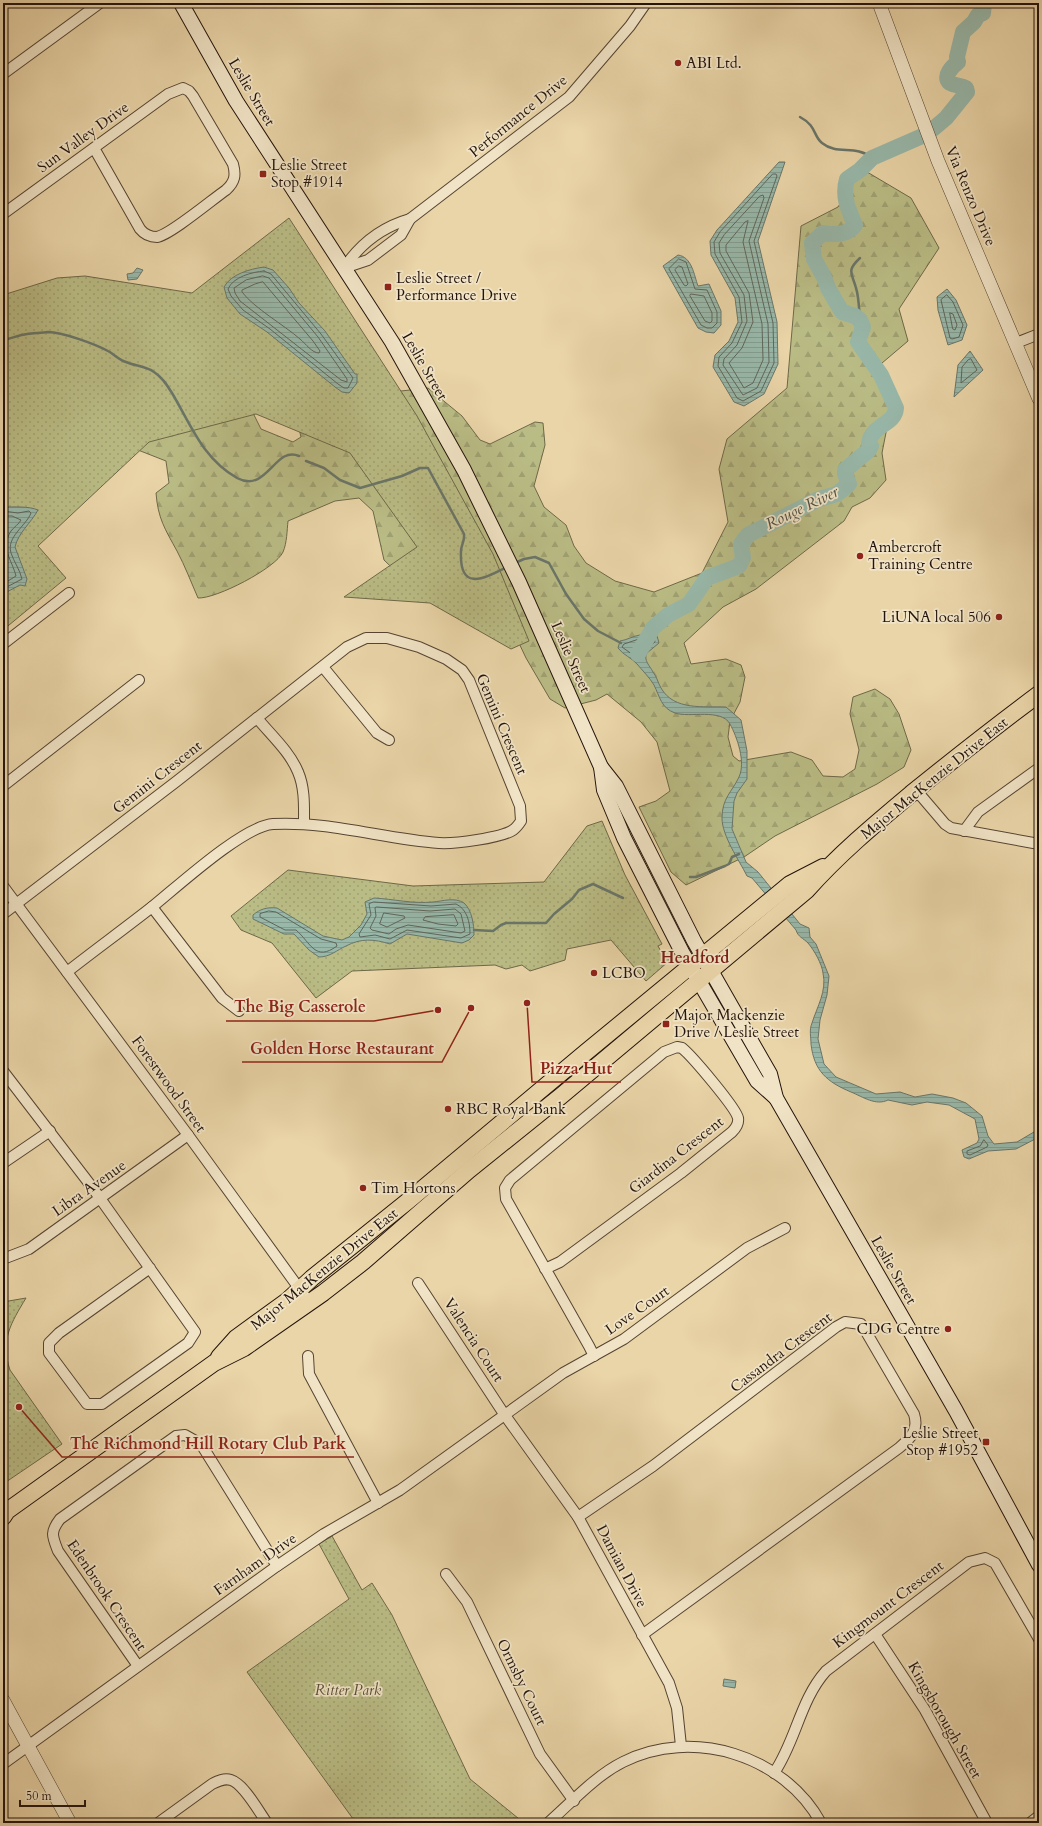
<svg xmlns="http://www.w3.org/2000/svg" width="1042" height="1826" font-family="Cardo,serif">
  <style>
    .forest { fill: url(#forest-firs); stroke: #6e6848 }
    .park { fill: url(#park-dots); stroke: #6e6848 }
    .water { fill: url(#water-rules); stroke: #69766a }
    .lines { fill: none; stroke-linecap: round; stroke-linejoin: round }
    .shore { stroke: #5e665a; stroke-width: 1 }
    .stream { stroke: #69766a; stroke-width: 2.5 }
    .river { stroke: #98b8aa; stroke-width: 16 }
    .minor-casing { stroke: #554432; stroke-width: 12 }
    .tertiary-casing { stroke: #554432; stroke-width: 14 }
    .secondary-casing { stroke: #23130b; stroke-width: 16 }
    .primary-casing { stroke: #23130b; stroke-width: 18 }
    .minor { stroke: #f1e4c6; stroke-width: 10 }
    .tertiary { stroke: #f1e4c6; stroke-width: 13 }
    .secondary { stroke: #f1e4c6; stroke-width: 14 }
    .primary { stroke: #ead5a8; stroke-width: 16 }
    .poi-dot { fill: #8f2418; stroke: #f1e4c6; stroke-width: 1.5 }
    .labels { text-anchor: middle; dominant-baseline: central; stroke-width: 3.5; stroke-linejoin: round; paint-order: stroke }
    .poi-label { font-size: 15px; fill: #23130b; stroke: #f1e4c6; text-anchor: start }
    .street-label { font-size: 15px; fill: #23130b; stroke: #f1e4c6 }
    .park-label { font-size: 15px; font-style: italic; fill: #584e36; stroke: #f1e4c6 }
    .water-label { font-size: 16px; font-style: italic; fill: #4c4d43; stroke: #f1e4c6 }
    .neighbourhood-label { font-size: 16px; font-weight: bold; fill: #7a1f14; stroke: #f1e4c6 }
    .leader { fill: none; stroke: #8f2418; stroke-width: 1.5 }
    .callout-dot { fill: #8f2418; stroke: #f1e4c6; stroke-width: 1.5 }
    .callout-label { font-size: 16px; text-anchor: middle; font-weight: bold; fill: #8f2418; stroke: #f1e4c6; stroke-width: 3.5; stroke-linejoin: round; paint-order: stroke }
  </style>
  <defs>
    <pattern id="forest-firs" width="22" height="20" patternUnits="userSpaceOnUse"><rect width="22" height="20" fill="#babc85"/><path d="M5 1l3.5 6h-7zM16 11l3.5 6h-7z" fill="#a0a172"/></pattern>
    <pattern id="park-dots" width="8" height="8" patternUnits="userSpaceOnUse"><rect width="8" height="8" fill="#babc85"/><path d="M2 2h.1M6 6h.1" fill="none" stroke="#a0a172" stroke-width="1.8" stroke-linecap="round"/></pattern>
    <pattern id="water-rules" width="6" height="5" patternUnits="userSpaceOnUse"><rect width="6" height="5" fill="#98b8aa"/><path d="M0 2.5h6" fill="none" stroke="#839d91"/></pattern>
  </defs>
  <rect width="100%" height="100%" fill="#ead5a8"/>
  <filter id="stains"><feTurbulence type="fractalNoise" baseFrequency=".005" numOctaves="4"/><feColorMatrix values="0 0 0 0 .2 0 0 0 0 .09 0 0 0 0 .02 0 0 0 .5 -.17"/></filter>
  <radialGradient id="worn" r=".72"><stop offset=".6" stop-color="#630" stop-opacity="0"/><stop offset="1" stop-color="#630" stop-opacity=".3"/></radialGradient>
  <path class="forest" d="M862,169L911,198L939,248L899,309L908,341L875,369L886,391L891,407L882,453L886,480L870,498L852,507L844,521L756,589L723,607L684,643L691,664L726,659L741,665L745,677L740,702L730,721L728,737L733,756L739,761L791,752L812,760L823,776L843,777L855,769L859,750L850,714L853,697L875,689L890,699L899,714L911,750L904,767L877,784L775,836L744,857L686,885L671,872L639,807L656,801L670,791L657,742L641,722L607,694L596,700L565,708L550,699L526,658L499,601L409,584L384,560L373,511L359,498L335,501L288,521C287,530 287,543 283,552C276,568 216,599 198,598C191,582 185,566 177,551C165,529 158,519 156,493L169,483L166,461L138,450L45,312L251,409L261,429L293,442L301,437L299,429L377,398L401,391L428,388L462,416L480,440L490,444L535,422L543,423L545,445L534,486L544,507L566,525L574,546L586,563L615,581L654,592L702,573L728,522L719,469L727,439L787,388L801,226L838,207Z"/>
  <g class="park">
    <polygon points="289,218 417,416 493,554 529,641 511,649 430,603 344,597 417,547 350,453 256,414 149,442 38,546 66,578 3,630 3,295 57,278 85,276 192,293"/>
    <polygon points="602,821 625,875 662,944 658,946 664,957 667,956 669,961 646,981 611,940 567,949 565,960 530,971 522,965 506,969 495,965 352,971 316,998 272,943 241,930 231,916 288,870 413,886 544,882 587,826"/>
    <path d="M26,1298C11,1323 0,1340 10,1370L62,1444L3,1484V1302Z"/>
    <polygon points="332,1536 362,1590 372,1583 392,1615 470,1779 524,1823 356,1823 247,1672 349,1599 319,1544"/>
  </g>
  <g class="water">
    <polygon points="779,162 785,162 758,241 777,322 778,364 764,394 744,406 734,402 713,367 715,355 729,341 738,322 735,298 711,255 710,241 717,230"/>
    <path d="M678,255C692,257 694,275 698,286L709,284L721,311V325L714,333L706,332L698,328L663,266Z"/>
    <path d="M264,267L273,270L289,288L299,303L325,331L355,374H357V383L349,393L342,392L335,387L267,332L240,314L227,298L224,287C231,274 250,269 264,267Z"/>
    <polygon points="137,268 143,270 137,279 128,280 127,274 133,273"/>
    <polygon points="947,289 956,300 967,325 962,340 948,345 938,310 937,297"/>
    <polygon points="970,351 983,370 954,397 958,365"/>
    <path d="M3,507C13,507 29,506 38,510C31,523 18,533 15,547L27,579L25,586L20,585L3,594Z"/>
    <path d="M656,632L659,643L647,653C643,660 650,666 653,672C657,677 658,683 661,688C674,711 704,706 726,707L741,720L747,751V779L737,793L734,801L732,829L746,862L758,872L800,924L809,928L810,937L816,944L829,976L827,995L820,1020L818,1039L824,1064L836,1077L876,1094L900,1092L915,1097L932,1094L953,1098L966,1103L982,1116L988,1136L994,1144L1017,1142L1039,1129V1137L1016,1149L988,1151L969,1159L964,1157L962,1150L977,1143L979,1139L975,1119L949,1105L927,1102L912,1105L888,1100C876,1106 863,1097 851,1092C827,1082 814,1071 811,1044C811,1037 809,1030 812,1023C817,1007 827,991 823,973C822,964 814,950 808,943C803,938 798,937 796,930L752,878L747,876C739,860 722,836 722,818C722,798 732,792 739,777C746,762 737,737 730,724C721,708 689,718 675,713C661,708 660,697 654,685C650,678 642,670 637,664C632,658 623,655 618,648L620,641C627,640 633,636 640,635C646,634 650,634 656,632Z"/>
    <path d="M374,898C393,899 413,904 433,902C443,901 455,897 464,903C472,910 474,925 474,935L469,940L462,943L407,934L390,944C374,939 361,938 346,946C337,950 330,957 319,957L309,950L294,934H284L253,919V915C260,909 267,907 277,908L323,936L342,940L349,937L361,925L367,914L365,902Z"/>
    <polygon points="724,1679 736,1681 735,1688 723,1686"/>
  </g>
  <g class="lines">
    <g class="shore">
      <polygon points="773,174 776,174 777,176 754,241 773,323 774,363 761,391 743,401 737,398 718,366 719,357 732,343 742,322 739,297 715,254 714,242 720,232"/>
      <polygon points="760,196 763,195 764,198 749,241 768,324 769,362 757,388 743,395 723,365 724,359 737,345 747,321 744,295 720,253 719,243 724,235"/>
      <polygon points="748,221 743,242 762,324 763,360 753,383 744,388 729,363 742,348 753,322 749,293 726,251 726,245 745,222"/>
      <polygon points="679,259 686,262 695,289 707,290 717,312 717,323 712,328 707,328 701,325 669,269"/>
      <polygon points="679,266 682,267 688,284 686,286 684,285 675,270"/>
      <path d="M264,271L271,274L321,334L353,378L348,388H344L338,384L270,329L243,310L231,296L228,289C233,277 252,272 264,271Z"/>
      <polygon points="263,276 269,278 318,337 347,379 347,382 341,380 240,301 235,293 234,288 246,280"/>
      <path d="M263,282L313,341L320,351L319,353C312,353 306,344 300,339C284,325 254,308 242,292V290L255,284Z"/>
      <polygon points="691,294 704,296 712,313 712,321 710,323 705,321 690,296"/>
      <polygon points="947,295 953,302 963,325 959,337 952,339 950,338 941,300"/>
      <polygon points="950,313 953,314 957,325 955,330 953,329"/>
      <polygon points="971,359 977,370 961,383 962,367 968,360"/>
      <path d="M3,511L18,513L29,511L31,513C26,526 6,537 11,553C14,562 20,570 22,579L3,589"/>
      <path d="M3,516H12L21,520C19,524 14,527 11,531C0,548 12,560 16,576L3,584"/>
      <polygon points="654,638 655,642 643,650 640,660 622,647 624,644 639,639"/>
      <path d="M374,902L431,906L456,904C467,909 470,922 470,934L461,938L407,930L390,939L375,935L360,937L359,934L371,915L369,904Z"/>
      <polygon points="377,907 430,911 455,909 461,914 465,931 461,933 408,925 396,929 389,934 372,930 370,928 376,916 375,908"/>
      <path d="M269,911L276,912L321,939L336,943L337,946C315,962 311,943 296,930H285L260,917V914Z"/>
      <polygon points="384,913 404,916 405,918 387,927 380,924"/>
      <polygon points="454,915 458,924 456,926 438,924 423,920 425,917"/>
      <polygon points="984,1140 988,1145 987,1147 970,1155 967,1154 967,1151 980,1146"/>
    </g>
    <g class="stream">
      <path d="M800,117C817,126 813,136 822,143C838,156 855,144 872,158"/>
      <path d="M860,320C859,310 859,297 856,288C852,273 846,271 860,258"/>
      <path d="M3,340C11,339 18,335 27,334C33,333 41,333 48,332C62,332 95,344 108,351C114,354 119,360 126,362C135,366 146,366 154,372C162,377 167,385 172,393C191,425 203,459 237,478C267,494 275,445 299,456"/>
      <path d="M306,461L324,468L340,480L360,488L402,476L420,468H428L464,534C465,541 461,545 461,551C459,592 483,579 507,567"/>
      <polyline points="515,563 524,559 535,557 549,563 566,594 584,619 598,631 621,643"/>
      <polyline points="690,877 696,877 725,866 729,864 732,857 739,854"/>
      <polyline points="474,930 493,931 501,925 506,923 546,923 554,914 572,899 579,890 593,884 623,898"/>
    </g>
    <path class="river" d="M638,654L653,628L668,615L689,604L707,578L739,566L743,558L741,544L748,535L819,499L837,494L849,484L845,474V470L869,450L871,446L869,443C872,424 895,425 896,408L881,375L858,342L863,327L860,320L855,316L842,312L828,288L824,277L814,259L812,243L823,233C834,235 848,235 855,225C848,209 842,196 847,179L860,170L872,158L927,134L946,118L967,92L966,88C961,85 955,86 950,83C942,76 953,66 958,62L957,57L963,32L974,22L978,15L983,13L984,3"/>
    <g class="minor-casing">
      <g id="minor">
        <polyline points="3,74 100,3"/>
        <path d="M3,214L168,94L183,88L189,91L193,96L233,164C236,175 235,182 226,190C213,199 170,235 157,237C150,237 144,234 140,229L94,148"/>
        <polyline points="344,268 368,260 401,235 410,219 569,97 630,26 646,3"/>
        <path d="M344,268C360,244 382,227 410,219"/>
        <polyline points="1016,343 1039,334"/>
        <polyline points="3,644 69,593"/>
        <polyline points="323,667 377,733 389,740"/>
        <path d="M257,718C271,735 290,752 298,772C305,788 304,807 304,824"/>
        <polyline points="3,786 139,680"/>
        <polyline points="916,790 945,824 951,828 1039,844"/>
        <polyline points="964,831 978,812 1039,768"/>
        <polyline points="3,886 188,1135 309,1302"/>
        <polyline points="152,907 222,998 239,1011"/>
        <path d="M3,914L177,781L347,647L366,638H387L419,647L446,659L462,670L469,680L520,806L521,821C519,824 516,828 513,830C501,838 454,844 439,843C384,839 329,821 273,824C243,826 177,887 152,907C124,929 95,950 67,972"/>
        <polyline points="3,1071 92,1187 195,1332 188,1343 102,1404 87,1404 49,1353 49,1343 59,1333 150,1268"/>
        <polyline points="3,1163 50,1131"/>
        <polyline points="3,1259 29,1249 188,1135"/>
        <path d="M545,1269L560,1262L681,1173L732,1132C736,1128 739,1124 738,1118C736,1108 692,1056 682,1048L677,1047L664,1052L510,1180L505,1188L506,1199L589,1346L594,1356"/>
        <polyline points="418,1283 504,1414 578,1517 669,1683 677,1708 681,1746"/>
        <polyline points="308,1356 309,1374 378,1503"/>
        <path d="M578,1517L653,1466L836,1327L845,1322L861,1324L865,1330L914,1414C919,1430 911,1438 899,1448L642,1635"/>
        <polyline points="446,1574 467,1602 540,1754 574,1801"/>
        <polyline points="875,1634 925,1710 987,1823"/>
        <path d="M138,1666L58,1551C52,1536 50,1532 60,1519L176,1436L185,1435L201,1444L277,1566"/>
        <polyline points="3,1764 277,1566 324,1534 400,1490 563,1373 624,1339 747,1248 785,1228"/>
        <path d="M774,1773C796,1741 800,1700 826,1671L969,1562L985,1558L995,1563L1039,1639"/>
        <path d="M158,1823L212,1784C218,1781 224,1778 231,1780C244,1784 259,1812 267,1823"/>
        <path d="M548,1823C572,1802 595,1776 623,1762C692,1727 784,1755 821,1823"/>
        <polyline points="1030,1823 1039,1816"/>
      </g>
    </g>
    <g class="tertiary-casing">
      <g id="tertiary">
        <polyline points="879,3 938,161 1039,399"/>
        <polyline points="3,1700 70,1823"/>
      </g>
    </g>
    <g class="secondary-casing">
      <g id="secondary">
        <polyline points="181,3 236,101 392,342 464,470 519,582 601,767 616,786 694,941 770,1074 776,1098 956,1411 1039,1565"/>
        <polyline points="601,767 604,790 624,838 682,952 757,1081 776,1098"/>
      </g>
    </g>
    <g class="primary-casing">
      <g id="primary">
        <polyline points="219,1357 236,1338 287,1301 312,1278 408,1201 585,1053 790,884 823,867"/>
        <path d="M3,1517L7,1511L214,1363L244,1348L323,1293L363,1262L469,1170L561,1096L807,890C839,854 875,824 912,793C954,759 996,726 1039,694"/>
      </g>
    </g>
    <use href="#minor" class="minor"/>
    <use href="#tertiary" class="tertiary"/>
    <use href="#secondary" class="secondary"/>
    <use href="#primary" class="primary"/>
  </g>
  <g class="poi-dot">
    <circle cx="678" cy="63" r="4"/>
    <rect x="259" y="170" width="8" height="8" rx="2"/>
    <rect x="384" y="283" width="8" height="8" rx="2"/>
    <circle cx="860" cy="556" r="4"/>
    <circle cx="999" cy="617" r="4"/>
    <circle cx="594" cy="973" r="4"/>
    <rect x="662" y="1020" width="8" height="8" rx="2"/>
    <circle cx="448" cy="1109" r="4"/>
    <circle cx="363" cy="1188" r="4"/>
    <circle cx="948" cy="1329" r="4"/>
    <rect x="982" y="1438" width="8" height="8" rx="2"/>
  </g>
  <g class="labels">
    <g class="poi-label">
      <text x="686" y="63">ABI Ltd.</text>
      <text x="271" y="165">Leslie Street<tspan x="271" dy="17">Stop #1914</tspan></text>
      <text x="396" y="278">Leslie Street /<tspan x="396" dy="17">Performance Drive</tspan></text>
      <text x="868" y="547">Ambercroft<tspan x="868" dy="17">Training Centre</tspan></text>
      <text x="991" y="617" text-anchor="end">LiUNA local 506</text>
      <text x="602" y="973">LCBO</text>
      <text x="674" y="1015">Major Mackenzie<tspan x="674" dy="17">Drive / Leslie Street</tspan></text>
      <text x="456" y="1109">RBC Royal Bank</text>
      <text x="371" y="1188">Tim Hortons</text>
      <text x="940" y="1329" text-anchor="end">CDG Centre</text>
      <text x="978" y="1433" text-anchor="end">Leslie Street<tspan x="978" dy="17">Stop #1952</tspan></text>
    </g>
    <g class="street-label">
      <text transform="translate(252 92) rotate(59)">Leslie Street</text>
      <text transform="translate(518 116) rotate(-39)">Performance Drive</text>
      <text transform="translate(83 137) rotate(-36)">Sun Valley Drive</text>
      <text transform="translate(971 196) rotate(67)">Via Renzo Drive</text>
      <text transform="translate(425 366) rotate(60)">Leslie Street</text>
      <text transform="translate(571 657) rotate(66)">Leslie Street</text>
      <text transform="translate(502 724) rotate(67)">Gemini Crescent</text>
      <text transform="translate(157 777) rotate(-38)">Gemini Crescent</text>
      <text transform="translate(934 778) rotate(-39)">Major MacKenzie Drive East</text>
      <text transform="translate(169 1084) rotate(54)">Forestwood Street</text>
      <text transform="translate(676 1155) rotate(-38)">Giardina Crescent</text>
      <text transform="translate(89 1188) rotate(-35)">Libra Avenue</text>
      <text transform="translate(324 1269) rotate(-39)">Major MacKenzie Drive East</text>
      <text transform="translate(894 1270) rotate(60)">Leslie Street</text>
      <text transform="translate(637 1310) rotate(-35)">Love Court</text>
      <text transform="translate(474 1340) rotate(57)">Valencia Court</text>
      <text transform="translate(781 1352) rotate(-37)">Cassandra Crescent</text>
      <text transform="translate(255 1564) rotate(-35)">Farnham Drive</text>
      <text transform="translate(622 1566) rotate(62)">Damian Drive</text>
      <text transform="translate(107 1595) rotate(56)">Edenbrook Crescent</text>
      <text transform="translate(888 1604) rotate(-37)">Kingmount Crescent</text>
      <text transform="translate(522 1682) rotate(64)">Ormsby Court</text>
      <text transform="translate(945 1720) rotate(60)">Kingsborough Street</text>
    </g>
    <g class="park-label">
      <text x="348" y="1690">Ritter Park</text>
    </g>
    <g class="water-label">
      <text transform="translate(802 508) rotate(-26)">Rouge River</text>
    </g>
    <g class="neighbourhood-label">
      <text x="695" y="958">Headford</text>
    </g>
  </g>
  <path class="leader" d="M438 1010L374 1021H226M471 1008L442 1062H242M527 1003L532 1082H621M19 1407L62 1457H354"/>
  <g class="callout-dot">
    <circle cx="438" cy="1010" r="4"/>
    <circle cx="471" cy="1008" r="4"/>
    <circle cx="527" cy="1003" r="4"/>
    <circle cx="19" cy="1407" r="4"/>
  </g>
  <g class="callout-label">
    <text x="300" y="1012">The Big Casserole</text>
    <text x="342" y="1054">Golden Horse Restaurant</text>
    <text x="576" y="1074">Pizza Hut</text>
    <text x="208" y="1449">The Richmond Hill Rotary Club Park</text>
  </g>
  <rect width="1042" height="1826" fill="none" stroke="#ead5a8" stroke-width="16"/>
  <rect x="4" y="4" width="1034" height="1818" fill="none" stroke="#23130b" stroke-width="2"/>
  <rect x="8" y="8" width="1026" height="1810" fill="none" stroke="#23130b"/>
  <path d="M20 1800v6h65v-6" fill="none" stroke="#23130b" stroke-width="2"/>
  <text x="26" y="1800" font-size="12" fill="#23130b" stroke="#f1e4c6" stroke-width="3" paint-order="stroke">50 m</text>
  <rect width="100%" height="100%" filter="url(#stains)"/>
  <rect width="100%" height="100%" fill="url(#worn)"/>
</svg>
